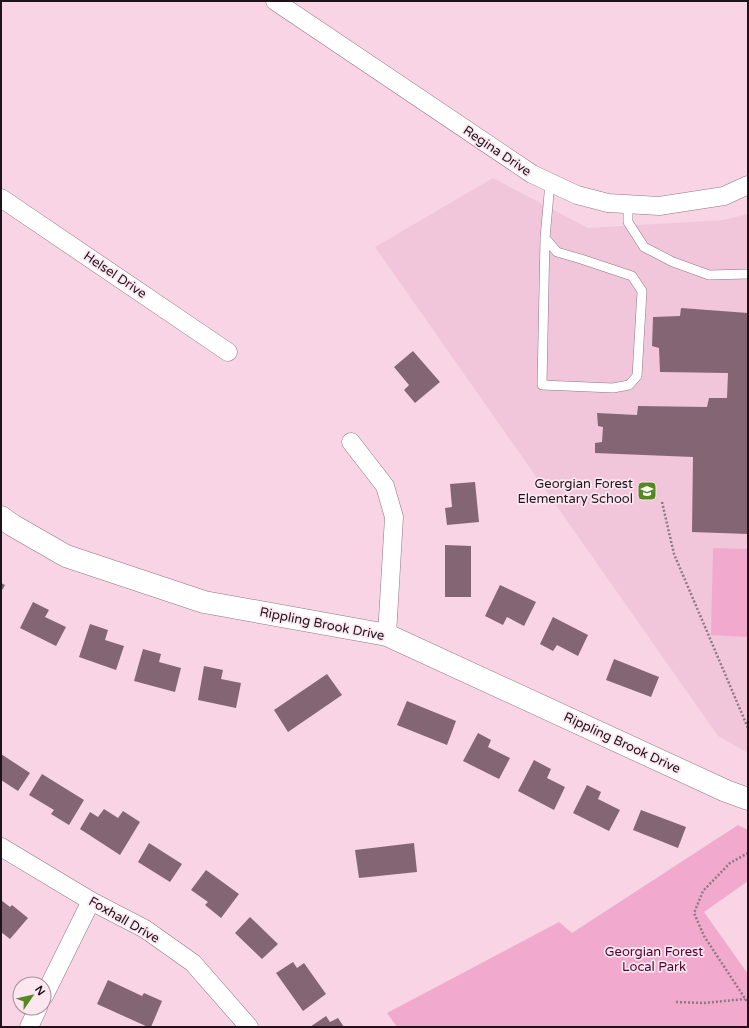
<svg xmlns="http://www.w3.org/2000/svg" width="749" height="1028" font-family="'Varela Round',sans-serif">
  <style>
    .built { fill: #f1c6db }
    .green { fill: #f1aacd }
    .building { fill: #846574 }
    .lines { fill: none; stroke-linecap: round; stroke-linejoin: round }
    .service-casing { stroke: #937483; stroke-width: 10 }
    .minor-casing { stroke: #937483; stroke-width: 19 }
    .tertiary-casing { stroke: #937483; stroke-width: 23 }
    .path { stroke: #907884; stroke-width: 2.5; stroke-dasharray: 2 2; stroke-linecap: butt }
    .service { stroke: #fff; stroke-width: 9 }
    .minor { stroke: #fff; stroke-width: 18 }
    .tertiary { stroke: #fff; stroke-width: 22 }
    .labels { text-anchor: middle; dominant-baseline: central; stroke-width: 3.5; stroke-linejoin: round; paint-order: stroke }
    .street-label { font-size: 13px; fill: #1f1319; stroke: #fce6f0 }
    .poi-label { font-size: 13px; fill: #1f1319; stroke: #fce6f0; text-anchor: end }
    .park-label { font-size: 13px; fill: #4f0334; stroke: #fce6f0 }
  </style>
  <rect width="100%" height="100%" fill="#f8d4e5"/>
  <polygon class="built" points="493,178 588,228 723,220 748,214 748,753 718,736 375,247"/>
  <g class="green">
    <polygon points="713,548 748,549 748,637 711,635"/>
    <polygon points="738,825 748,830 748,881 704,912 748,974 748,1027 397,1027 387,1013 559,922 572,933"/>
  </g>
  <g class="building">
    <polygon points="681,308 748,313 748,534 692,532 693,457 595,453 595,443 602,442 603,427 598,426 597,413 637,415 638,406 707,407 709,398 727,398 728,373 660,372 659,348 652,346 653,317 680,316"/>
    <polygon points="413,351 440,382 415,403 404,390 409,385 394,367"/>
    <polygon points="475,482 479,522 447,525 445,508 452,507 450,484"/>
    <polygon points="445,545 471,546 471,597 445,597"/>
    <polygon points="1,583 5,585 1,592"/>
    <polygon points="500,585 536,602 524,626 507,617 503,625 485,616"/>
    <polygon points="33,602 49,610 45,617 66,627 56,646 20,628"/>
    <polygon points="553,617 588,635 578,656 557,645 553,651 540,644"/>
    <polygon points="90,624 108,630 105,640 124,646 116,670 79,657"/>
    <polygon points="143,649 161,654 159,662 181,668 175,692 134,681"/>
    <polygon points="614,659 659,677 651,697 606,680"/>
    <polygon points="204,666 223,670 221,679 241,683 236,708 198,700"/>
    <polygon points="327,674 342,695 288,732 274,710"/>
    <polygon points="407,701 456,721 447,745 397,725"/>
    <polygon points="478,733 491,740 488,747 510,758 499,779 463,761"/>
    <polygon points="1,754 30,773 18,791 1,780"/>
    <polygon points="534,760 551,769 547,778 565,787 554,810 518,791"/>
    <polygon points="42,774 84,800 69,825 51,814 54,810 29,795"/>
    <polygon points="587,785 601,792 598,799 620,810 609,831 573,813"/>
    <polygon points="104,809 118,818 123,811 140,822 120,855 80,829 90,812 98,817"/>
    <polygon points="641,810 686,827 678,848 633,830"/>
    <polygon points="149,843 182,864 170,882 138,862"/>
    <polygon points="414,843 417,872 359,878 355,850"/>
    <polygon points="206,870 239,894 221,918 205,905 208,902 191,890"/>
    <polygon points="1,900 10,907 12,905 28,918 10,939 1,932"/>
    <polygon points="250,917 278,944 262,959 235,933"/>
    <polygon points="293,962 297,968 304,963 326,994 303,1011 276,973"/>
    <polygon points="108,980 142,996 144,993 162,1001 151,1027 148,1027 97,1004"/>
    <polygon points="326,1016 330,1022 338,1018 344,1027 310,1027"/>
  </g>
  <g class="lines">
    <g class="service-casing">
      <g id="service">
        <polyline points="628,205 628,222 644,247 673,262 709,275 748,274"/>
        <polyline points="545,238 542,385 613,388 629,385 637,376 642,291 632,276 581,259 557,252 545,238 550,183"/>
      </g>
    </g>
    <g class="minor-casing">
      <g id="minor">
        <polyline points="275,1 532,174 577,195 608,203 659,206 724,196 748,185"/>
        <polyline points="1,198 228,352"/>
        <polyline points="351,442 385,486 394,517 387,635"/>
        <polyline points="1,847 91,901 145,929 193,963 249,1027"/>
        <polyline points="44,996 91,901"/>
        <polyline points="29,1027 38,1008"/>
      </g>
    </g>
    <g class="tertiary-casing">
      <polyline id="tertiary" points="1,517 12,525 66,556 204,602 387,635 726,791 748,799"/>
    </g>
    <g class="path">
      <polyline points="662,502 674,554 748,728"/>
      <polyline points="748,853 730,863 703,891 694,913 704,936 748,1003"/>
      <polyline points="676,1002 704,1003 745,999"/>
    </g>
    <use href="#service" class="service"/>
    <use href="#minor" class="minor"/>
    <use href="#tertiary" class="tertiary"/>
  </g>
  <defs>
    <g id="school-square" transform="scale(1)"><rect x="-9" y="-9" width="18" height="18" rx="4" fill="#558a23" stroke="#fce6f0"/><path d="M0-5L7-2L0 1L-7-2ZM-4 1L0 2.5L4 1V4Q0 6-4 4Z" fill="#fff"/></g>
  </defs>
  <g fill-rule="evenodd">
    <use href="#school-square" x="647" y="491"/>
  </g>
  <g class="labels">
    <g class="street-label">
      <text transform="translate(497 151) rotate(34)">Regina Drive</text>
      <text transform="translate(115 275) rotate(34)">Helsel Drive</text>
      <text transform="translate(322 624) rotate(11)">Rippling Brook Drive</text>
      <text transform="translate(622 743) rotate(25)">Rippling Brook Drive</text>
      <text transform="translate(124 920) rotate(30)">Foxhall Drive</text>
    </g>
    <g class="poi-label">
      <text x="633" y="484">Georgian Forest<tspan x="633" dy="15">Elementary School</tspan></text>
    </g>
    <g class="park-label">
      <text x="654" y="952">Georgian Forest<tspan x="654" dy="15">Local Park</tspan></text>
    </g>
  </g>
  <rect width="749" height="1028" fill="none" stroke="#1f1319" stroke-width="4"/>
  <g transform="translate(32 996) rotate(56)"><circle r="19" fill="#fce6f0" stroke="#a4929a"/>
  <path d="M0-3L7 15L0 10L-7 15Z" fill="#558a23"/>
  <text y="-6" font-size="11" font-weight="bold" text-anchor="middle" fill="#1f1319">N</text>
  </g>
</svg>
